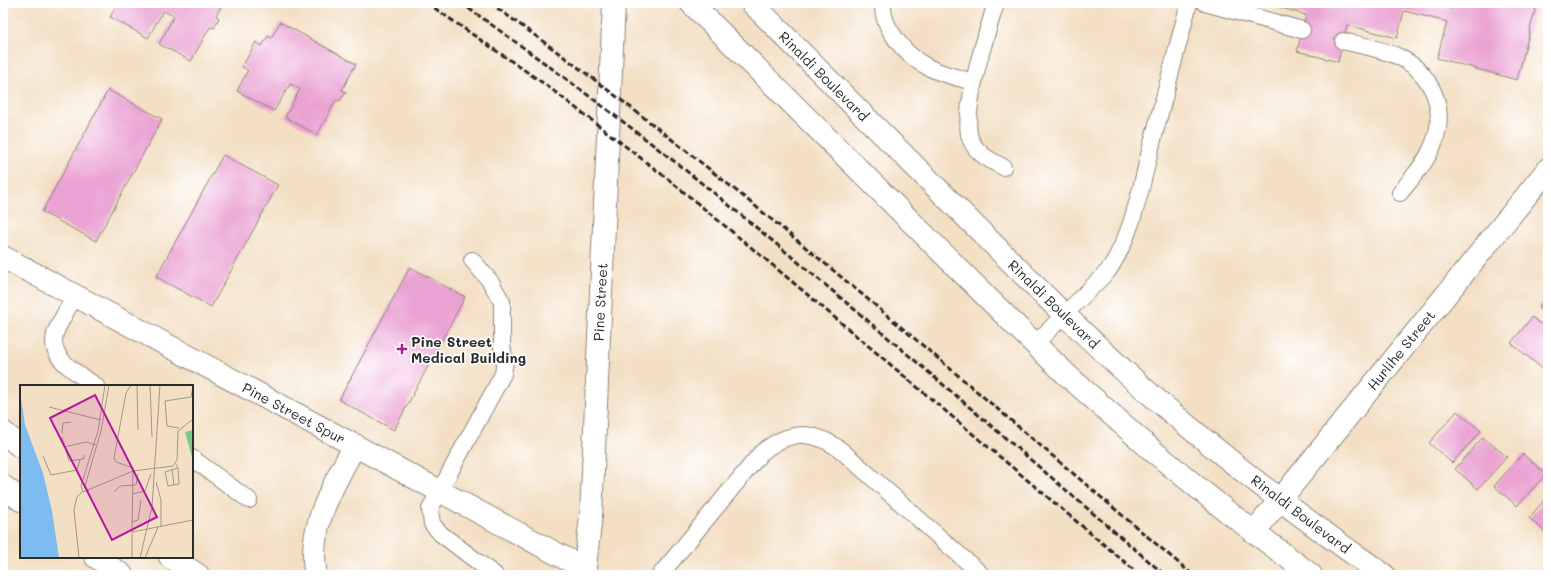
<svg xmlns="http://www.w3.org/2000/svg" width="1551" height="578" font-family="Mali,sans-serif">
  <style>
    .building { fill: #eaa2d3 }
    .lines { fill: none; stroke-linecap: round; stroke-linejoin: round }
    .service-casing { stroke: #8f8578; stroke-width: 18 }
    .minor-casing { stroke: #8f8578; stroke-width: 24 }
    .tertiary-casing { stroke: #8f8578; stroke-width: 24 }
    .motorway-casing { stroke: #8f8578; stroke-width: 24 }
    .service { stroke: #fff; stroke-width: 16 }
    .minor { stroke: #fff; stroke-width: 22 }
    .tertiary { stroke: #fff; stroke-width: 22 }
    .motorway { stroke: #fff; stroke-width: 22 }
    .rail { stroke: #2b2b2b; stroke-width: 3; stroke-dasharray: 6 3; stroke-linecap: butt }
    .poi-dot { fill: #b5179e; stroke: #fff; stroke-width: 1.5 }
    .labels { text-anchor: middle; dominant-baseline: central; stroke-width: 3.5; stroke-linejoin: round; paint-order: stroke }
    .street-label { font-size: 14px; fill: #2b2b2b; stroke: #fff }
    .poi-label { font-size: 14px; font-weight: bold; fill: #2b2b2b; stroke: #fff; text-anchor: start }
    .inset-road { fill: none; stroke: #a39787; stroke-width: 1 }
    .view { fill: #b5179e; fill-opacity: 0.15; stroke: #b5179e; stroke-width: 2 }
    .inset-edge { fill: none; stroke: #2b2b2b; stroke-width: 2 }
  </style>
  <rect width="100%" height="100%" fill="#fff"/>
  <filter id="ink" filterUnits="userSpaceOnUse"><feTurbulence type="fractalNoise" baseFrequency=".025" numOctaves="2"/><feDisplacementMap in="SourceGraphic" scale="8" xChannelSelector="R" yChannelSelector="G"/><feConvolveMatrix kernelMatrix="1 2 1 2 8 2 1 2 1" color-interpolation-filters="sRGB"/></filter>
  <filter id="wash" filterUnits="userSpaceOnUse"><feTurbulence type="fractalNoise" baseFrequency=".012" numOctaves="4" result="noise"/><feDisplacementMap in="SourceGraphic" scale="16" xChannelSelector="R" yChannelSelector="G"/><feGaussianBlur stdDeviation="0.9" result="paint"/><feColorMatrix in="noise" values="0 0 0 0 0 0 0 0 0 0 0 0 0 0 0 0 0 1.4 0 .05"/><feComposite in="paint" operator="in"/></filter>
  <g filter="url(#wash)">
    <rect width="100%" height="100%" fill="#f3dfc4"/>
    <g id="blocks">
      <g class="building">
        <polygon points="118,3 223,3 216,16 219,18 214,28 210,27 191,61 159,44 174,16 163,11 148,38 110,17"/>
        <polygon points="1264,3 1427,3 1451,9 1452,3 1537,3 1517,80 1437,58 1447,22 1404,11 1397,38 1347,25 1338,62 1297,51 1306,15"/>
        <polygon points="280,22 356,64 342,90 346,92 340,101 336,100 317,135 285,117 300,89 290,84 274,111 237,91 248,70 242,67 256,42 262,46 268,36 271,38"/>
        <polygon points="108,90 162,119 96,241 42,212"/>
        <polygon points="223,155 278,185 211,307 156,277"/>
        <polygon points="410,267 465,297 394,430 339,400"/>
        <polygon points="1548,296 1548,316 1538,308"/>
        <polygon points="1532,317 1548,330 1548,366 1544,370 1511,343"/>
        <polygon points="1457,411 1481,431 1452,463 1429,443"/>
        <polygon points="1483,437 1507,457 1478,489 1455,469"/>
        <polygon points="1523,454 1546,474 1517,506 1494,486"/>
        <polygon points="1548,496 1548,535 1529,518"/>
      </g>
    </g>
  </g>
  <g filter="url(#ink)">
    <use href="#blocks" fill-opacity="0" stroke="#8f8578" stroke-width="1"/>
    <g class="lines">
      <g class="service-casing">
        <g id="service">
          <path d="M883,3C882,14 887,26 893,35C914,67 938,73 974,82"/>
          <path d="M996,3C986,36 975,69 970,104C969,113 967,124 969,134C972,151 989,160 1003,167"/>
          <polyline points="1205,3 1302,30"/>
          <path d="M1343,41C1360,45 1381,49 1397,56C1432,72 1448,109 1433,145C1427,162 1411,179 1400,193"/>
          <polyline points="472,260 490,281 502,302 502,346 505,361 503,374 430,509 432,524 441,534 495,575"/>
          <path d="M75,296C70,305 58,324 55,334C48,359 79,374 96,386"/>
          <path d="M1035,344L1108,271C1132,236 1140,191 1150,151C1163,101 1176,52 1189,3"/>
          <polyline points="192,458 249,500"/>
          <path d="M660,575L761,453C789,430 812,429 842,451L982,575"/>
        </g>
      </g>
      <g class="minor-casing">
        <g id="minor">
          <polyline points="3,257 585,569"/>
          <polyline points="1254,532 1548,169"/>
        </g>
      </g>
      <g class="tertiary-casing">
        <g id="tertiary">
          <polyline points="691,3 1012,322 1068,376 1153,451 1224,509 1311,575"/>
          <path d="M752,3C822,74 893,145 964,215C1025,276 1085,337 1150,394C1224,458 1302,519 1384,575"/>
          <polyline points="584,575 591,516 614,3"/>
        </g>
      </g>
      <g class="motorway-casing">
        <g id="motorway">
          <polyline points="3,432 21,447"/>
          <polyline points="3,486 21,500"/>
          <polyline points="96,557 122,575"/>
          <polyline points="170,557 198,575"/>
          <path d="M316,575C306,529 334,484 355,445"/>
        </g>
      </g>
      <use href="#service" class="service"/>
      <use href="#minor" class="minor"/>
      <use href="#tertiary" class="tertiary"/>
      <use href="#motorway" class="motorway"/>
      <g class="rail">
        <polyline points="427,3 546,85 668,179 770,263 1140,575"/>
        <path d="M461,3C553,68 643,135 730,206C877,326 1021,452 1165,575"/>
        <path d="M490,3C736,178 962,381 1193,575"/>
      </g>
    </g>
  </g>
  <path class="poi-dot" d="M400 343h4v4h4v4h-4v4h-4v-4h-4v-4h4z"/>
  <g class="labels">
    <g class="street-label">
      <text transform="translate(824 76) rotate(45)">Rinaldi Boulevard</text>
      <text transform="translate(600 302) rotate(-87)">Pine Street</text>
      <text transform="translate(1054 304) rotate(44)">Rinaldi Boulevard</text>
      <text transform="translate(1401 350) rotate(-51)">Hurlihe Street</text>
      <text transform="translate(294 413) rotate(28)">Pine Street Spur</text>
      <text transform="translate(1301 514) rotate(37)">Rinaldi Boulevard</text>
    </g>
    <g class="poi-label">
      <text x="411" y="341">Pine Street<tspan x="411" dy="16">Medical Building</tspan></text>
    </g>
  </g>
  <g transform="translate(20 385)">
    <rect width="173" height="173" fill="#f3dfc4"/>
    <path d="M173,45V76L165,47Z" fill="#7aca8b"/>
    <path d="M0,6L5,40L23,88L32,126L39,173H0Z" fill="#7cbcf1"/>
    <path class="inset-road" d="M85,0L78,46L61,101L63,107L113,86L153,81L157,75L158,46L173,34M111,0L106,8L94,73L96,77L113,83L112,147L173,135M117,0L118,45M130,0L132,52M29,22L81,35M159,43L147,41L145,16L171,12L173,2M42,48L43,38L51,37M42,52L49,76L63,74L65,70M44,62L66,57L76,60M23,71L31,90L57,85L60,75M156,79L158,83L159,99L148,101L145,87L158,83M152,84L154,100M136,97L141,115V142M69,106L65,101L81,46L89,0M94,107L100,101L116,100L118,89M113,109L125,106L131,89M112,137L118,135L121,115M59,173L54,125L57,112L63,106M112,173V147M120,173L132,122L140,0M125,173L138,142"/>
    <path class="view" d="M75,10L137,132L92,155L30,33Z"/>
    <rect width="173" height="173" class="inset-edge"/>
  </g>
  <rect width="1551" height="578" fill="none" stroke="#fff" stroke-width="16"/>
</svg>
